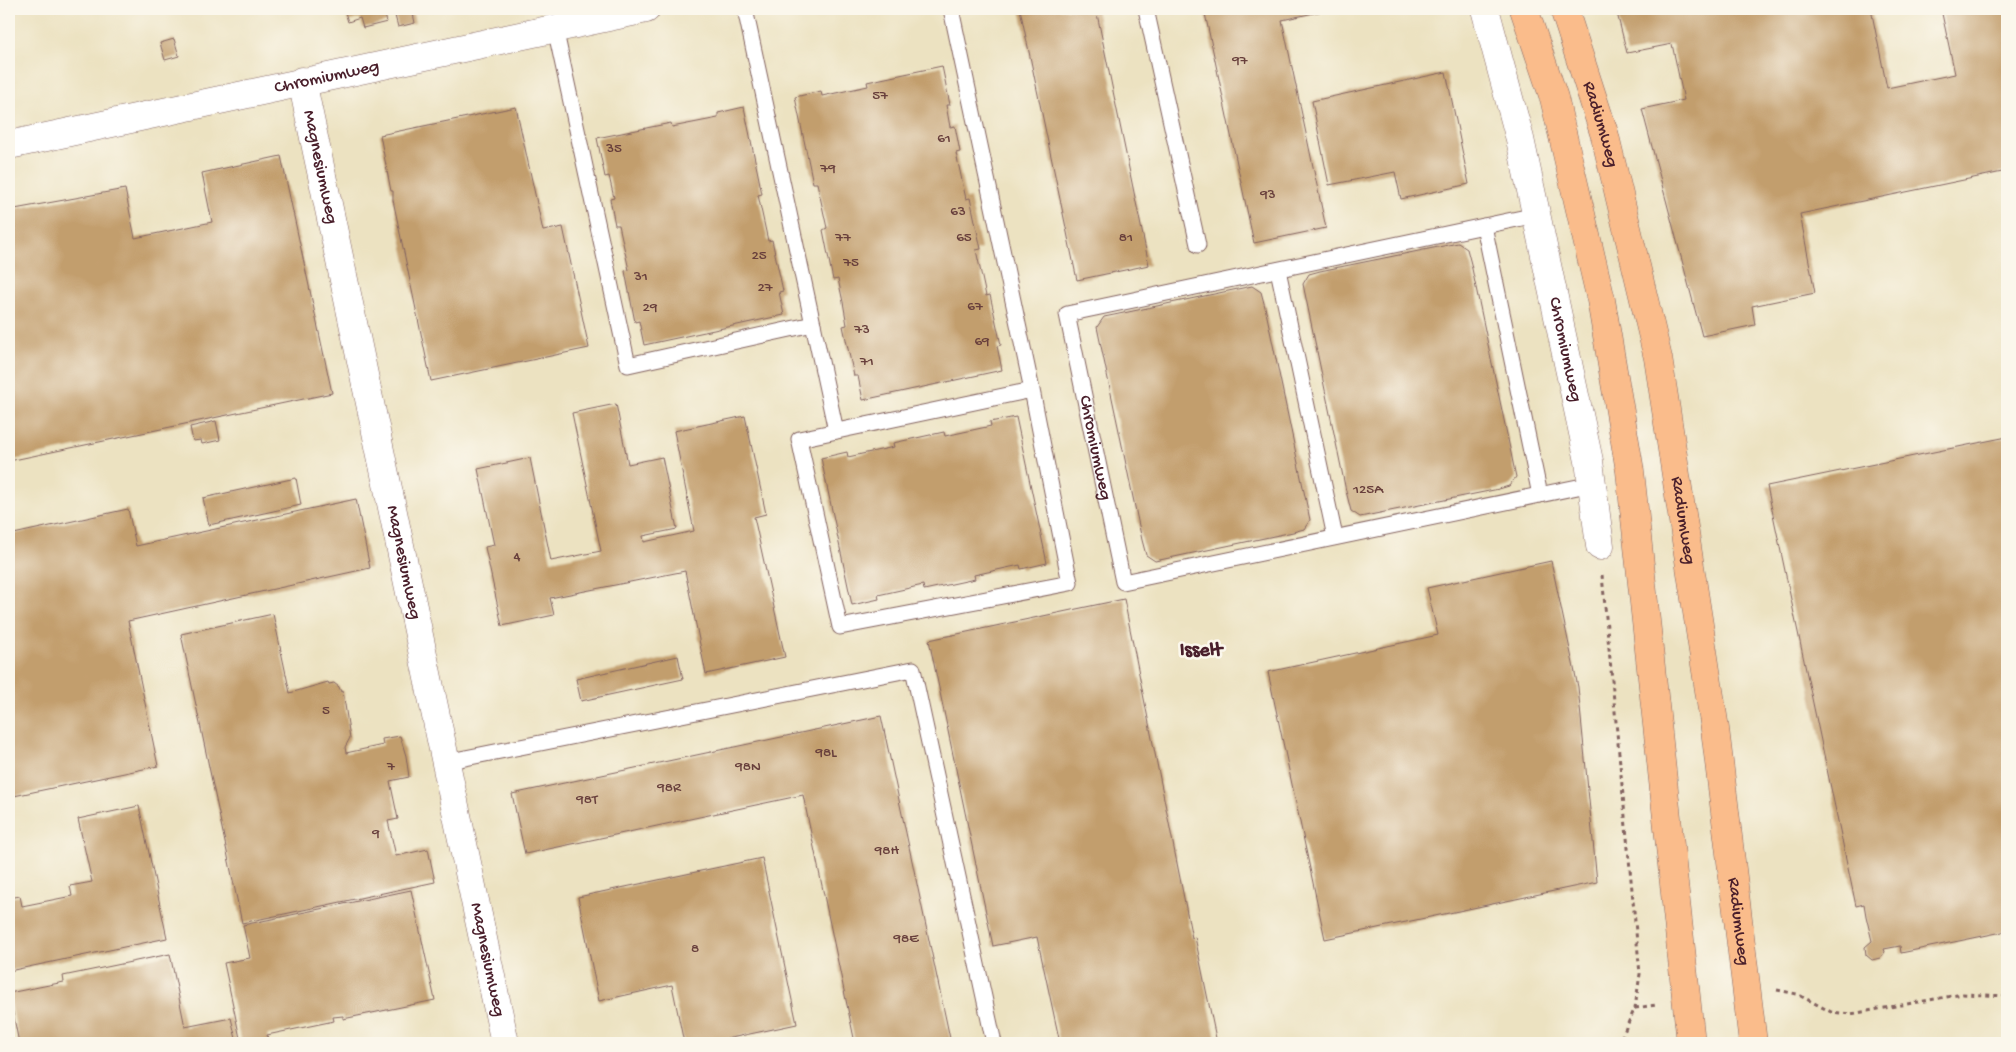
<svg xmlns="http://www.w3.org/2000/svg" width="2016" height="1052" font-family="'Gochi Hand',sans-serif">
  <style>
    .building { fill: #c29e6d }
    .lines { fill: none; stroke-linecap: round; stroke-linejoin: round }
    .lane-casing { stroke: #836360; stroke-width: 17 }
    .street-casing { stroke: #836360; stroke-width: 29 }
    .primary-casing { stroke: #836360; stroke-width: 29 }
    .path { stroke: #836360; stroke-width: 3; stroke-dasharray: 4 4; stroke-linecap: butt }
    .lane { stroke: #fff; stroke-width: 15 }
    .street { stroke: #fff; stroke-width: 28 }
    .primary { stroke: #fabc8b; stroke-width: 28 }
    .labels { text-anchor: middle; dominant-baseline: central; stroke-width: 5; stroke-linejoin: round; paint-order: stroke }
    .number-label { font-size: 15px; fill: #683f3c }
    .street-label { font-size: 18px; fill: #4a1f2b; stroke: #fbf7ec }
    .quarter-label { font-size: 20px; font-weight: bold; fill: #4a1f2b; stroke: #fbf7ec }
  </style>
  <rect width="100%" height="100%" fill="#fbf7ec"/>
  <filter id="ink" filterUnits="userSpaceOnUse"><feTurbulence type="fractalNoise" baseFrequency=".02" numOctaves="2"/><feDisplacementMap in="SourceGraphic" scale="10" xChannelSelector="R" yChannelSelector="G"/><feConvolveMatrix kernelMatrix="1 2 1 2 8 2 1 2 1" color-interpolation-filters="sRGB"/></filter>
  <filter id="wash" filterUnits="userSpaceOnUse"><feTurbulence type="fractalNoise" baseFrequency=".0096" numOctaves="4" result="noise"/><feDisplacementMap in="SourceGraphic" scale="20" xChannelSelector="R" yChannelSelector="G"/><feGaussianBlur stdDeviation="1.12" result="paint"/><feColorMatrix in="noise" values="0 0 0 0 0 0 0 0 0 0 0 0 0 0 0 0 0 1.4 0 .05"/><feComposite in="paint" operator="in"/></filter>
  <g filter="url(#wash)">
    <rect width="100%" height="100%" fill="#ece2c1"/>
    <g id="blocks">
      <g class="building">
        <polygon points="344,9 383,9 387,22 363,28 360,18 348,22"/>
        <polygon points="406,9 412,9 415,23 398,27 394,12"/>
        <polygon points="1020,9 1096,9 1149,265 1077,280"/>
        <polygon points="1204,9 1332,9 1282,20 1326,228 1254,243"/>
        <polygon points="1616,9 1871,9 1887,88 1955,74 1941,9 2007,9 2007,171 1800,214 1815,293 1752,306 1755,325 1702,336 1642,109 1684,100 1672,44 1627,53"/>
        <polygon points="174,39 179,56 165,60 160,43"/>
        <polygon points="942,66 950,105 946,105 950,127 955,126 960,152 956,153 966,199 970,198 981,249 976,250 986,296 990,295 1001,345 997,346 1002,370 863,400 858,376 854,376 843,326 847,325 843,302 838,279 833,280 823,230 827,228 817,183 813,183 795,97 821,91 822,96 868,86 867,82"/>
        <polygon points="1446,72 1469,184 1401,199 1395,172 1329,185 1312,101"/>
        <polygon points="516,107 543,231 563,227 589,348 431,381 393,200 393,191 391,191 380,135"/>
        <polygon points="744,107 762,194 758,195 768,241 772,240 783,291 779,292 784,315 644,345 639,321 635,322 625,271 629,270 619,225 615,225 610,199 614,198 609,176 605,177 597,138 671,123 672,127 718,118 718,113"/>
        <polygon points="281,156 332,393 9,461 9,210 125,189 135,238 212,222 202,173"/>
        <polygon points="1458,243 1467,249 1471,264 1516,477 1509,486 1499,489 1360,517 1351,511 1346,491 1303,284 1309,274 1320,271"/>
        <polygon points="1252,286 1261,292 1265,307 1310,520 1304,529 1293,532 1155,561 1146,555 1142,540 1097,327 1104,317 1114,315"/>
        <polygon points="616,404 628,464 662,457 677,529 643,536 644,542 694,531 674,431 745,416 766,514 754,517 785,657 706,674 685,571 550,598 554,615 502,626 485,547 494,545 478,469 530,458 551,561 601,551 572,413"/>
        <polygon points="1016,417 1047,563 1021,569 1020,565 974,575 975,579 924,590 923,585 878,595 879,599 852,605 821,458 847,452 848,457 894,447 893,443 944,432 945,436 991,426 990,422"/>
        <polygon points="216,421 220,440 202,444 201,440 193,441 190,427"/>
        <polygon points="2007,437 2007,931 1901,953 1900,946 1884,949 1885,952 1880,958 1872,960 1866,955 1865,947 1872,941 1866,916 1864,904 1856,906 1767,486"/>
        <polygon points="296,478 301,505 209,525 203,498"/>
        <polygon points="356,499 370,568 128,621 158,766 9,797 9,535 128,509 136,546"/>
        <polygon points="1551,561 1578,687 1597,882 1325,939 1268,672 1438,635 1427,588"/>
        <polygon points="1124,599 1192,938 1195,937 1217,1043 1060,1043 1037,937 993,946 929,640"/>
        <polygon points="273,614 290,693 328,682 329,684 334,683 339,687 341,692 343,691 350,738 345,747 346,753 383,745 382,739 400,736 406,756 409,777 390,781 398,819 388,821 396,856 428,849 435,882 242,923 181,634"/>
        <polygon points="678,656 683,679 581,701 576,679"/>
        <polygon points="881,716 951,1043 855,1043 803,795 525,854 512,794"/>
        <polygon points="139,806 167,938 9,971 9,898 20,896 22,906 72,896 70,886 92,882 78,819"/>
        <polygon points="762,858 797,1024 707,1043 684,1043 672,985 599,1001 578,897"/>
        <polygon points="411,890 435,1000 343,1019 343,1016 333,1017 334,1021 267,1035 269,1043 241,1043 224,963 250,958 243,925"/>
        <polygon points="170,954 185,1027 231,1018 237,1043 19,1043 9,993 64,982 63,976"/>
      </g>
    </g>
  </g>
  <g filter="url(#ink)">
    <use href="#blocks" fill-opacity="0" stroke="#836360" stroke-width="1"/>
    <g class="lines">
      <g class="lane-casing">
        <g id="lane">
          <polyline points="745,9 836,431"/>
          <polyline points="951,9 1032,390 1070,583 840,627 799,439 1032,390"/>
          <polyline points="1146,9 1198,245"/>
          <polyline points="555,28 628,365 813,324"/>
          <path id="s1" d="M1536,215L1067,314L1123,582L1592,484"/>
          <polyline points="1484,226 1540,495"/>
          <polyline points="1278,270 1335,537"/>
          <polyline points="445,762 913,669 994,1043"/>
        </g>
      </g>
      <g class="street-casing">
        <g id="street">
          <path id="s2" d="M1485,9L1520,139L1589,461L1600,546"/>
          <path id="s3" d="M302,81L505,1043"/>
          <path id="s4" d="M9,145L646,9"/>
        </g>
      </g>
      <g class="primary-casing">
        <g id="primary">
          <polyline points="1524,9 1554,98 1601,300 1630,471 1691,1043"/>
          <path id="s5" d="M1564,9L1605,136L1658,358L1715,729L1753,1043"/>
        </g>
      </g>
      <g class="path">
        <polyline points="1602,575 1640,974 1635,1008 1619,1043"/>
        <polyline points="1777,990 1797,994 1831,1012 1851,1014 1963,994 2007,996"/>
        <polyline points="1635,1008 1656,1005"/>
        <polyline points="1614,1043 1619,1041"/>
      </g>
      <use href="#lane" class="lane"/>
      <use href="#street" class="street"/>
      <use href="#primary" class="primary"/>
    </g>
  </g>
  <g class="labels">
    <g class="number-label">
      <text x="1240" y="61">97</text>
      <text x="880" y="96">57</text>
      <text x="944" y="139">61</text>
      <text x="614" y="149">35</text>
      <text x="828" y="169">79</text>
      <text x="1268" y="195">93</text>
      <text x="958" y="212">63</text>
      <text x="843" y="238">77</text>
      <text x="964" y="238">65</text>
      <text x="1126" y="238">81</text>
      <text x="759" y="256">25</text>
      <text x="851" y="263">75</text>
      <text x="641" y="277">31</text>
      <text x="765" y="288">27</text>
      <text x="975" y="307">67</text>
      <text x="650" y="308">29</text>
      <text x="862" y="330">73</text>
      <text x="982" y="342">69</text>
      <text x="867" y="362">71</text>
      <text x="1368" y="490">125A</text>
      <text x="517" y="557">4</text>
      <text x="326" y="711">5</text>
      <text x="826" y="753">98L</text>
      <text x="391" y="767">7</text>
      <text x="748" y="767">98N</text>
      <text x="669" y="788">98R</text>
      <text x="587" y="800">98T</text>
      <text x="376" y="834">9</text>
      <text x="887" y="851">98H</text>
      <text x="906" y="939">98E</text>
      <text x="695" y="949">8</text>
    </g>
    <g class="street-label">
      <text stroke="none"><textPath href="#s4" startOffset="325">Chromiumweg</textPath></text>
      <text stroke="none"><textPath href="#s5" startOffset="121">Radiumweg</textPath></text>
      <text stroke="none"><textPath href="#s3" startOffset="88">Magnesiumweg</textPath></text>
      <text stroke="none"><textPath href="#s2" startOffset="350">Chromiumweg</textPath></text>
      <text stroke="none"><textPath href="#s1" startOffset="616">Chromiumweg</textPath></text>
      <text stroke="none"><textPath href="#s5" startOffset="526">Radiumweg</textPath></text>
      <text stroke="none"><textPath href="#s3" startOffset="492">Magnesiumweg</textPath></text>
      <text stroke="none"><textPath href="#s5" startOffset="931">Radiumweg</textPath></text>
      <text stroke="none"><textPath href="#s3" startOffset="898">Magnesiumweg</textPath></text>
    </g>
    <g class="quarter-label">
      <text x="1201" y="651">Isselt</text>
    </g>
  </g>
  <rect width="2016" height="1052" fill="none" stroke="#fbf7ec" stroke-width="30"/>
</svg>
